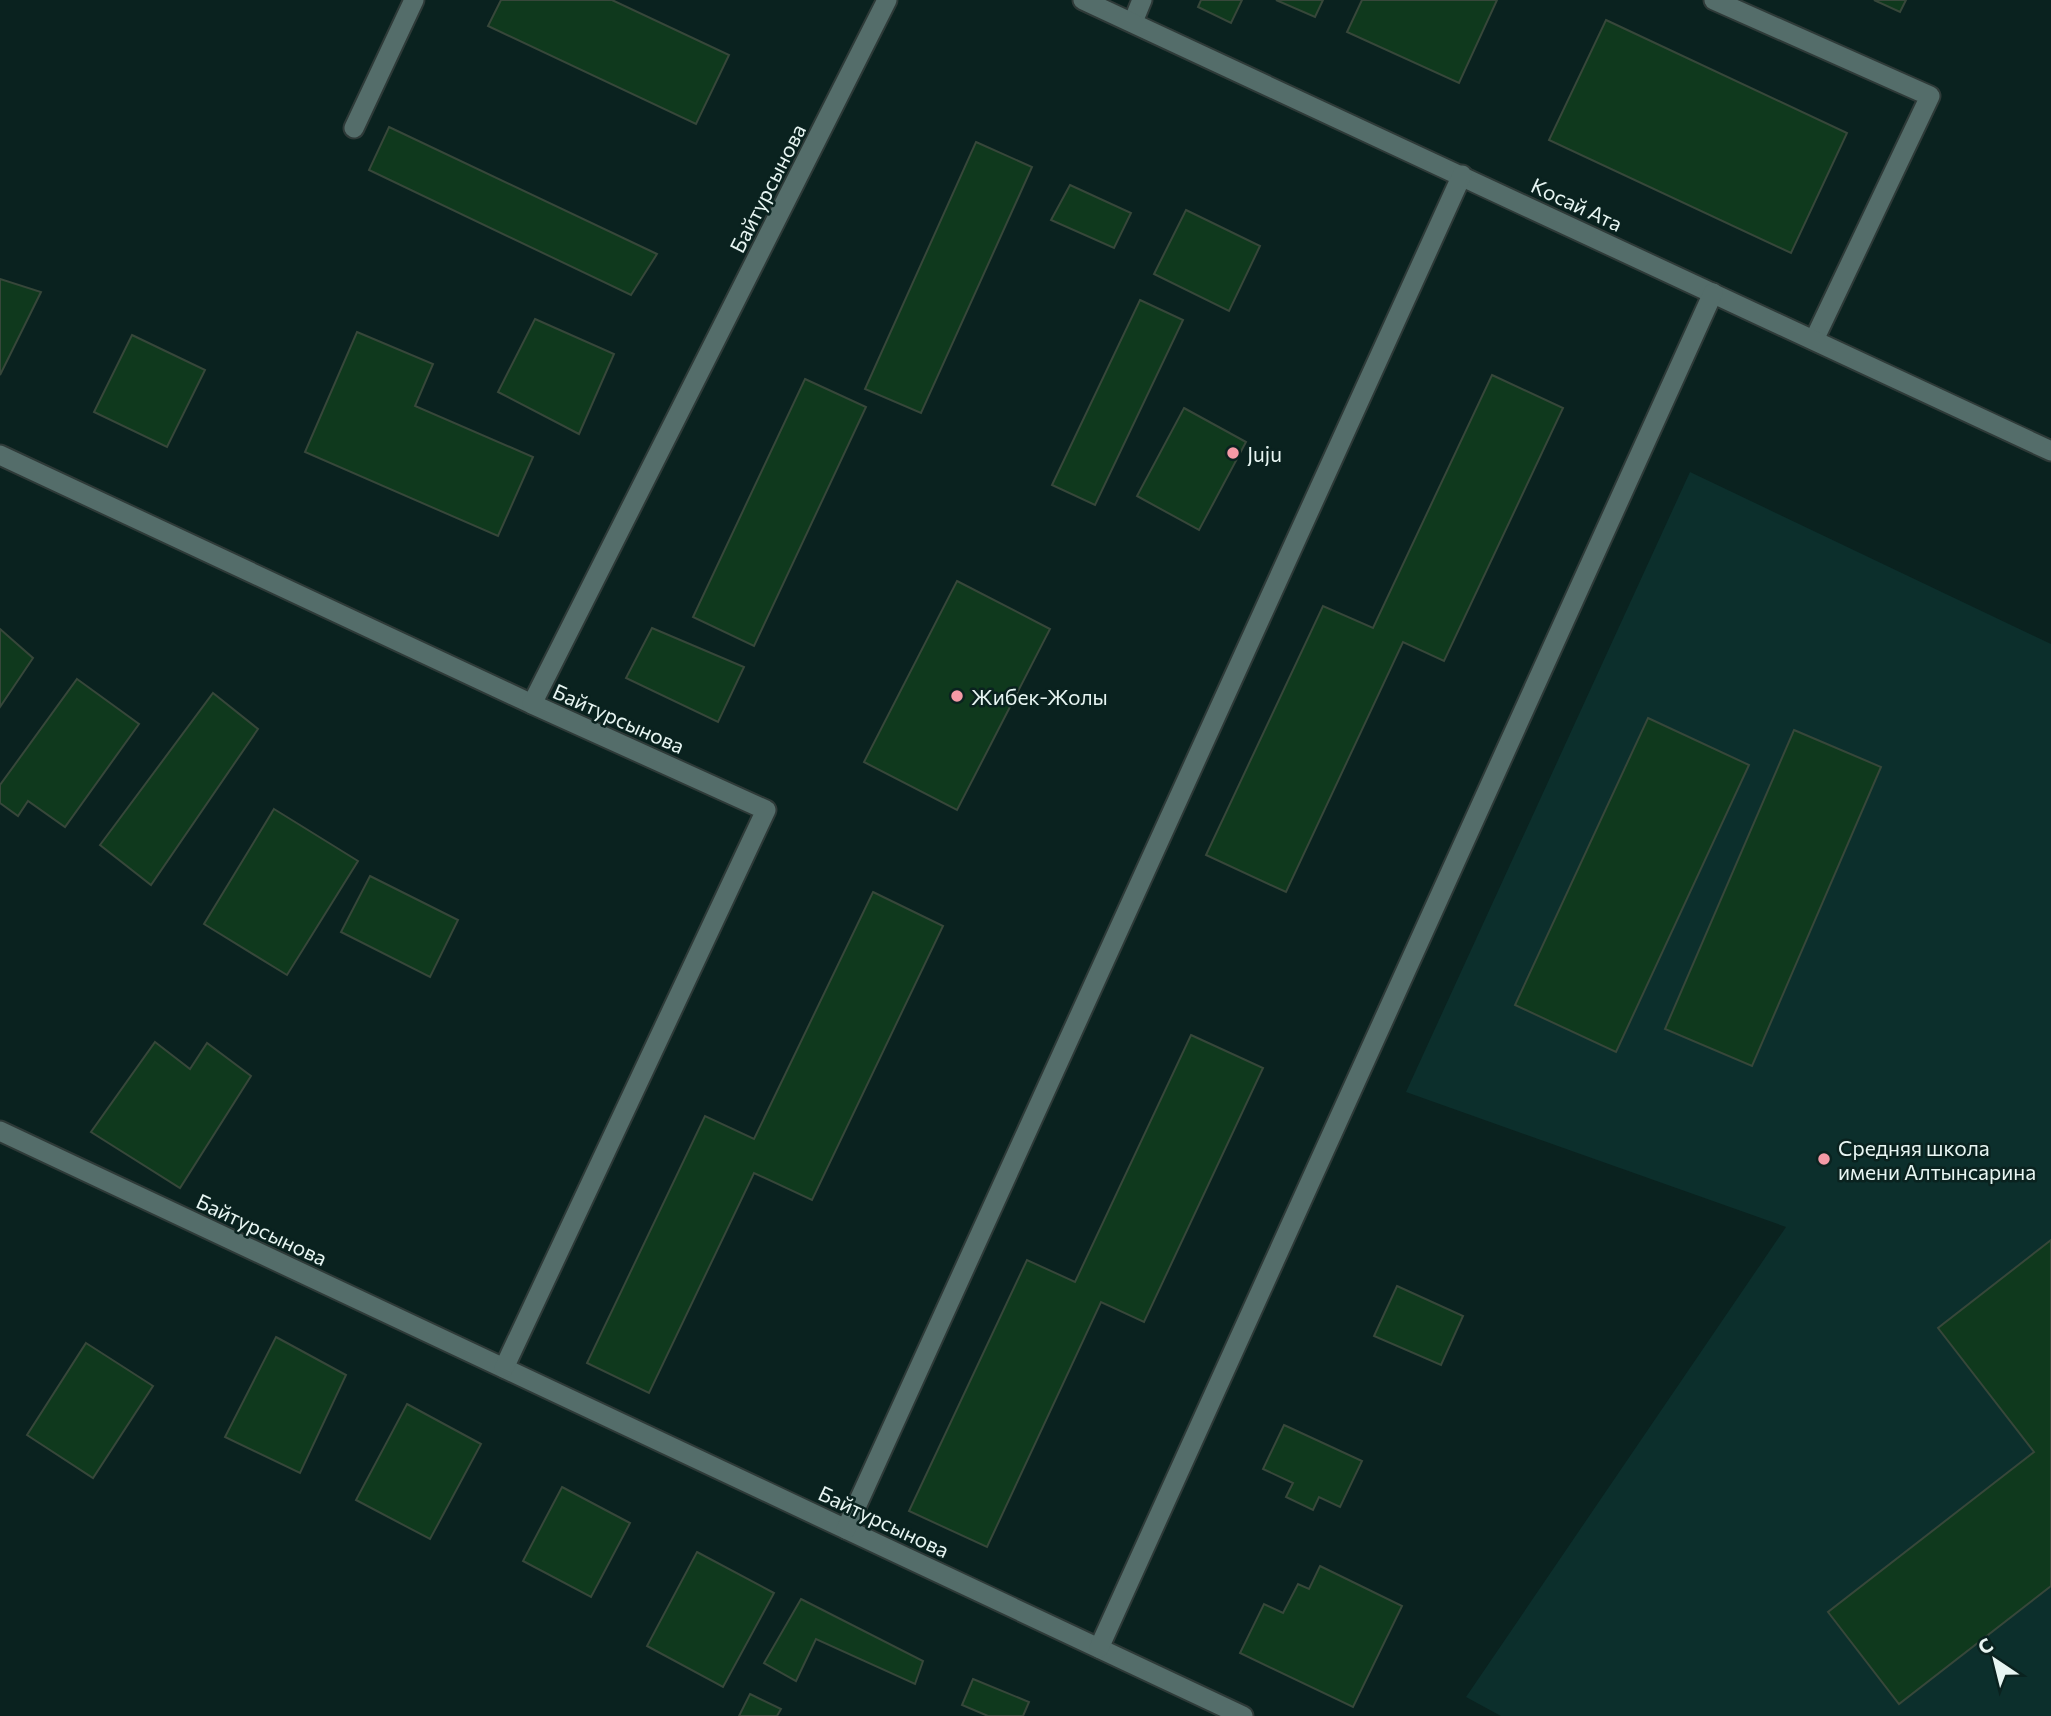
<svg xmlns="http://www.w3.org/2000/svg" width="2051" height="1716" font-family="Commissioner,sans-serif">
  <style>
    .built { fill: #0c2f2c }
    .building { fill: #0f391d; stroke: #37473a; stroke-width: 2 }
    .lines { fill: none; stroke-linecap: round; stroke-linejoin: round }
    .service-casing { stroke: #2e3a38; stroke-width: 23 }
    .minor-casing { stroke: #2e3a38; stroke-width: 23 }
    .service { stroke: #546d6a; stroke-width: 19 }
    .minor { stroke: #546d6a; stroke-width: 19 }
    .poi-dot { fill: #f49aa6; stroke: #0a221f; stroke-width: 2.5 }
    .labels { text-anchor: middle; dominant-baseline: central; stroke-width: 5; stroke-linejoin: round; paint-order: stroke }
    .street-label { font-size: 21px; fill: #e7f5f2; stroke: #0a221f }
    .poi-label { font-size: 21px; fill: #e7f5f2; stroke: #0a221f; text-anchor: start }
  </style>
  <rect width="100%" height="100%" fill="#0a221f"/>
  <polygon class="built" points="1690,472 2051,644 2051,1716 1501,1716 1466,1697 1786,1227 1406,1092"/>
  <g class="building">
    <polygon points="501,0 612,0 729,55 696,124 488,26"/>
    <polygon points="1201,0 1242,0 1231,23 1198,7"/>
    <polygon points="1276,0 1323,0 1315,17"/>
    <polygon points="1362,0 1497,0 1459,83 1347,32"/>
    <polygon points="1874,0 1906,0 1900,12"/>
    <polygon points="1606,20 1847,133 1791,253 1549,140"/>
    <polygon points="389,127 657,254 631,295 369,170"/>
    <polygon points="976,142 1032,167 921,413 865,389"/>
    <polygon points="1070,185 1131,213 1114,248 1051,220"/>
    <polygon points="1186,210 1260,246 1229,311 1154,274"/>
    <polygon points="0,279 41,292 0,375"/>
    <polygon points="1140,300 1183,320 1095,505 1052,485"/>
    <polygon points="535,319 614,354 579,434 498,392"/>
    <polygon points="357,332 433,364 415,406 533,457 498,536 305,452"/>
    <polygon points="132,335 205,370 167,447 94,412"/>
    <polygon points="1492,375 1563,408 1444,661 1403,642 1286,892 1206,855 1323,606 1373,628"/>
    <polygon points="805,379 866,407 754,646 693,617"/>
    <polygon points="1184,408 1246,442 1199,530 1137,496"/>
    <polygon points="957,581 1050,629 957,810 864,762"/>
    <polygon points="652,628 744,667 718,722 626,678"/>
    <polygon points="0,629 33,658 0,707"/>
    <polygon points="77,679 139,724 65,827 28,801 18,816 0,803 0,785"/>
    <polygon points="213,693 258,729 151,885 100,845"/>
    <polygon points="1648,718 1749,765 1616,1052 1515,1005"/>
    <polygon points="1794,730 1881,767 1752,1066 1665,1029"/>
    <polygon points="274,809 358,861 287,975 204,924"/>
    <polygon points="370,876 458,920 430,977 341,932"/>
    <polygon points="873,892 943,926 812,1200 754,1173 649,1393 587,1363 705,1116 754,1139"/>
    <polygon points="1191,1035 1263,1068 1144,1322 1101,1302 987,1547 909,1511 1027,1260 1075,1282"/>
    <polygon points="155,1042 190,1069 207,1043 251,1076 180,1188 91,1132"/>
    <polygon points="2051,1240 2051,1586 1899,1704 1828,1612 2034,1452 1938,1328"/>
    <polygon points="1397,1286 1463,1316 1441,1365 1374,1336"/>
    <polygon points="276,1337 346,1375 300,1473 225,1437"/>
    <polygon points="86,1343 153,1386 93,1478 27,1435"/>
    <polygon points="407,1404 481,1444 430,1539 356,1500"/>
    <polygon points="1284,1425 1362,1461 1340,1507 1319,1497 1313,1510 1286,1497 1293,1483 1263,1469"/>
    <polygon points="562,1487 630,1523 591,1597 523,1561"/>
    <polygon points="697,1552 774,1593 723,1687 647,1646"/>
    <polygon points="1320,1566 1402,1606 1353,1707 1240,1653 1264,1604 1283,1613 1298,1584 1309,1589"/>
    <polygon points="801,1599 923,1661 915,1684 816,1639 796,1681 764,1663"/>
    <polygon points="973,1679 1029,1702 1023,1716 988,1716 962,1705"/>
    <polygon points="750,1694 781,1709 777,1716 739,1716"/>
  </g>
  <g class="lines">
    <g class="service-casing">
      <g id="service">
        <polyline points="1714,0 1930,96 1814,340"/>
        <polyline points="1133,22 1142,0"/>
      </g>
    </g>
    <g class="minor-casing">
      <g id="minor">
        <polyline points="1083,0 2051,451"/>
        <polyline points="354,128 414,0"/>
        <polyline points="0,455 532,704"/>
        <polyline points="0,1131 1243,1716"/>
        <polyline points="504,1368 766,810 532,704 887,0"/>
        <polyline points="846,1529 1462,175"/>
        <polyline points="1099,1648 1713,293"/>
      </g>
    </g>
    <use href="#service" class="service"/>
    <use href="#minor" class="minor"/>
  </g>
  <g class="poi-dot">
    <circle cx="1233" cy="453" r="7"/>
    <circle cx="957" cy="696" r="7"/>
    <circle cx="1824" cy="1159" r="7"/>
  </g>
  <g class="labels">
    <g class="street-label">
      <text transform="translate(767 188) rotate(-63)">Байтурсынова</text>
      <text transform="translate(1577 204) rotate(25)">Косай Ата</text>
      <text transform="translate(619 718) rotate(24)">Байтурсынова</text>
      <text transform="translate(262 1229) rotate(25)">Байтурсынова</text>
      <text transform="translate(884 1521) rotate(25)">Байтурсынова</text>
    </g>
    <g class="poi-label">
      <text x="1247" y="453">Juju</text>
      <text x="971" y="696">Жибек-Жолы</text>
      <text x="1838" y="1147">Средняя школа<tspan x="1838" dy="24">имени Алтынсарина</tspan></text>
    </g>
  </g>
  <g transform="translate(1995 1660) rotate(325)" stroke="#0a221f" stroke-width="5" paint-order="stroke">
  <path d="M0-5L12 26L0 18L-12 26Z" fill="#e7f5f2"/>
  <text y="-10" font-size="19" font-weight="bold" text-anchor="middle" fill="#e7f5f2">С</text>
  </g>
</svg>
